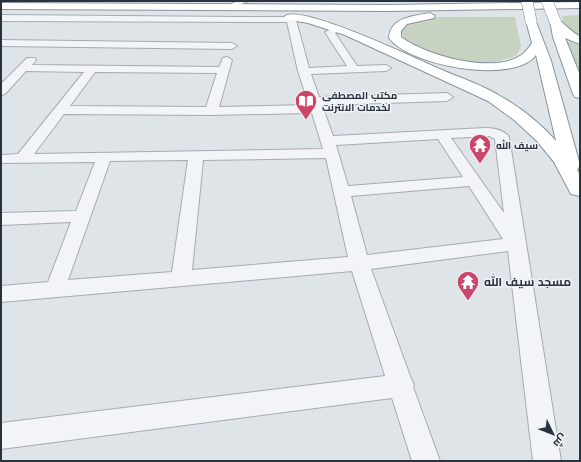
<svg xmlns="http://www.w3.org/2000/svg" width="581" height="462" font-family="Arial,Cairo,sans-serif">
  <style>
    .green { fill: #c7d2c0 }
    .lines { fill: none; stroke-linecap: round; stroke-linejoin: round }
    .minor-casing { stroke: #a4abb2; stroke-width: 2 }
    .highway-casing { stroke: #87939e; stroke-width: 2 }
    .minor { fill: #f2f4f7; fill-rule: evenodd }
    .highway { fill: #fff; fill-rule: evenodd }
    .highway-bridge-casing { stroke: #87939e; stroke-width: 12; stroke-linecap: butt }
    .highway-bridge { stroke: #fff; stroke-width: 11 }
    .labels { text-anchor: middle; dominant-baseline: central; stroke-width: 3; stroke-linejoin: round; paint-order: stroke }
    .far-poi-label { font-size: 10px; font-weight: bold; fill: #28333f; stroke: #eff2f6; text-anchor: start }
    .poi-label { font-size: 12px; font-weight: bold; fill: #28333f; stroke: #eff2f6; text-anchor: start }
  </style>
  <rect width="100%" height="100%" fill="#dfe4e8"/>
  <g class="green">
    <polygon points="580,15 580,39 564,28 562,16"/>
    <path d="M435,17H515L521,47L516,56C507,58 497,62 489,63C458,65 432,55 405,41L401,30L411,22Z"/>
    <polygon points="567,41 580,45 580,75"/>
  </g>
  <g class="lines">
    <g class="minor-casing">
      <g id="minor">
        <polygon points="237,1 248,1 230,9 226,7"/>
        <path d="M1,15L237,17H285L295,15L299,18L296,20L309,68L347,66L325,32L338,26L343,29L335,33L357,66L386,65L391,68L386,71L311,74L319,97L447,93L453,97L447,101L322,105L333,136L485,128C493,128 504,130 509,137L561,461H533L508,251L371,269L410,376L414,385L413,387L440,461H412L392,398L1,449V423L385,376L352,271L1,302V286L48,282L71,222L1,225V213L76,211L95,162L1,163V155L18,154L84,72L26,71L5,94L1,95V84L27,58H35L36,60L32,65L219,67L223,58L227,57L232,60L219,107L309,105L298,71L287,22L1,21ZM95,72L217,73L206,107L70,106ZM312,113L323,149L34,154L64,114L211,115ZM489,136L495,139L504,213L451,138ZM438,139L463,177L348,186L336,145ZM326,158L348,257L192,270L203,160ZM188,160L172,272L68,280L110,161ZM469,186L503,239L367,255L351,196Z"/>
        <polygon points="1,40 232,43 237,46 232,49 1,46"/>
      </g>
    </g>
    <g class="highway-casing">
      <g id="highway">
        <polygon points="580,2 580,8 388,11 1,9 1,3 388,5"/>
        <path d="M430,13L435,16L434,18L407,24L401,31V37C426,56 498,76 524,53C527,50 530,46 532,43L526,21L527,19H535L551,61L580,165L577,170L580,175V196L571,194L554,162L537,141L514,120L488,101L345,35L308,23L285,19L284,17C296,1 421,61 442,70C461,78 482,85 500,96C521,108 540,123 556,141L536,55C514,85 409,66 389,38C390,17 414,16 430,13Z"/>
        <path d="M555,18C562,20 570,32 580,36V44L565,38L580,75V98L575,97L573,94L553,37L550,21Z"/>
      </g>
    </g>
    <use href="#minor" class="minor"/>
    <use href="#highway" class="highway"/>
    <g class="highway-bridge-casing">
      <g id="highway-bridge">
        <polyline points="527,1 531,21"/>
        <polyline points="547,1 555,21"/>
      </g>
    </g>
    <use href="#highway-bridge" class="highway-bridge"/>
  </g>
  <defs>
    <g id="library-pin" transform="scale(1.15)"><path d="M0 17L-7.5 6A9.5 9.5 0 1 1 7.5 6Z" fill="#cb4669" stroke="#eff2f6"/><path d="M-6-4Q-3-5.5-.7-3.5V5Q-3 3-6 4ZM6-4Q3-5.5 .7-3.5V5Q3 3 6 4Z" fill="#fff"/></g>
    <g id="temple-pin" transform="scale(1.15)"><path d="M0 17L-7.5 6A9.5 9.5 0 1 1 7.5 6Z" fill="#cb4669" stroke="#eff2f6"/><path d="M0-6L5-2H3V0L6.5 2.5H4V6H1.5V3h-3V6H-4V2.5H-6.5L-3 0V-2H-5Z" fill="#fff"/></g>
  </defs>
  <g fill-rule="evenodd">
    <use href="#library-pin" x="306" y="101"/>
    <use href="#temple-pin" x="480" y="145"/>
    <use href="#temple-pin" x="468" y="282"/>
  </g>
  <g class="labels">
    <g class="far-poi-label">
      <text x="322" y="95">مكتب المصطفى<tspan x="322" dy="12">لخدمات الانترنت</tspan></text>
      <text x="496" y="145">سيف الله</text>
    </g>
    <g class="poi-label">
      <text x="484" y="282">مسجد سيف الله</text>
    </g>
  </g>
  <rect width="581" height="462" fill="none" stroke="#28333f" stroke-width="4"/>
  <g transform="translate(553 434) rotate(133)" stroke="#eff2f6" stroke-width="3" paint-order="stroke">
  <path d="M0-3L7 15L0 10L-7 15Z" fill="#28333f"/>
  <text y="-6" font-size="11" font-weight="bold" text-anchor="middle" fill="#28333f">ش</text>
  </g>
</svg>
